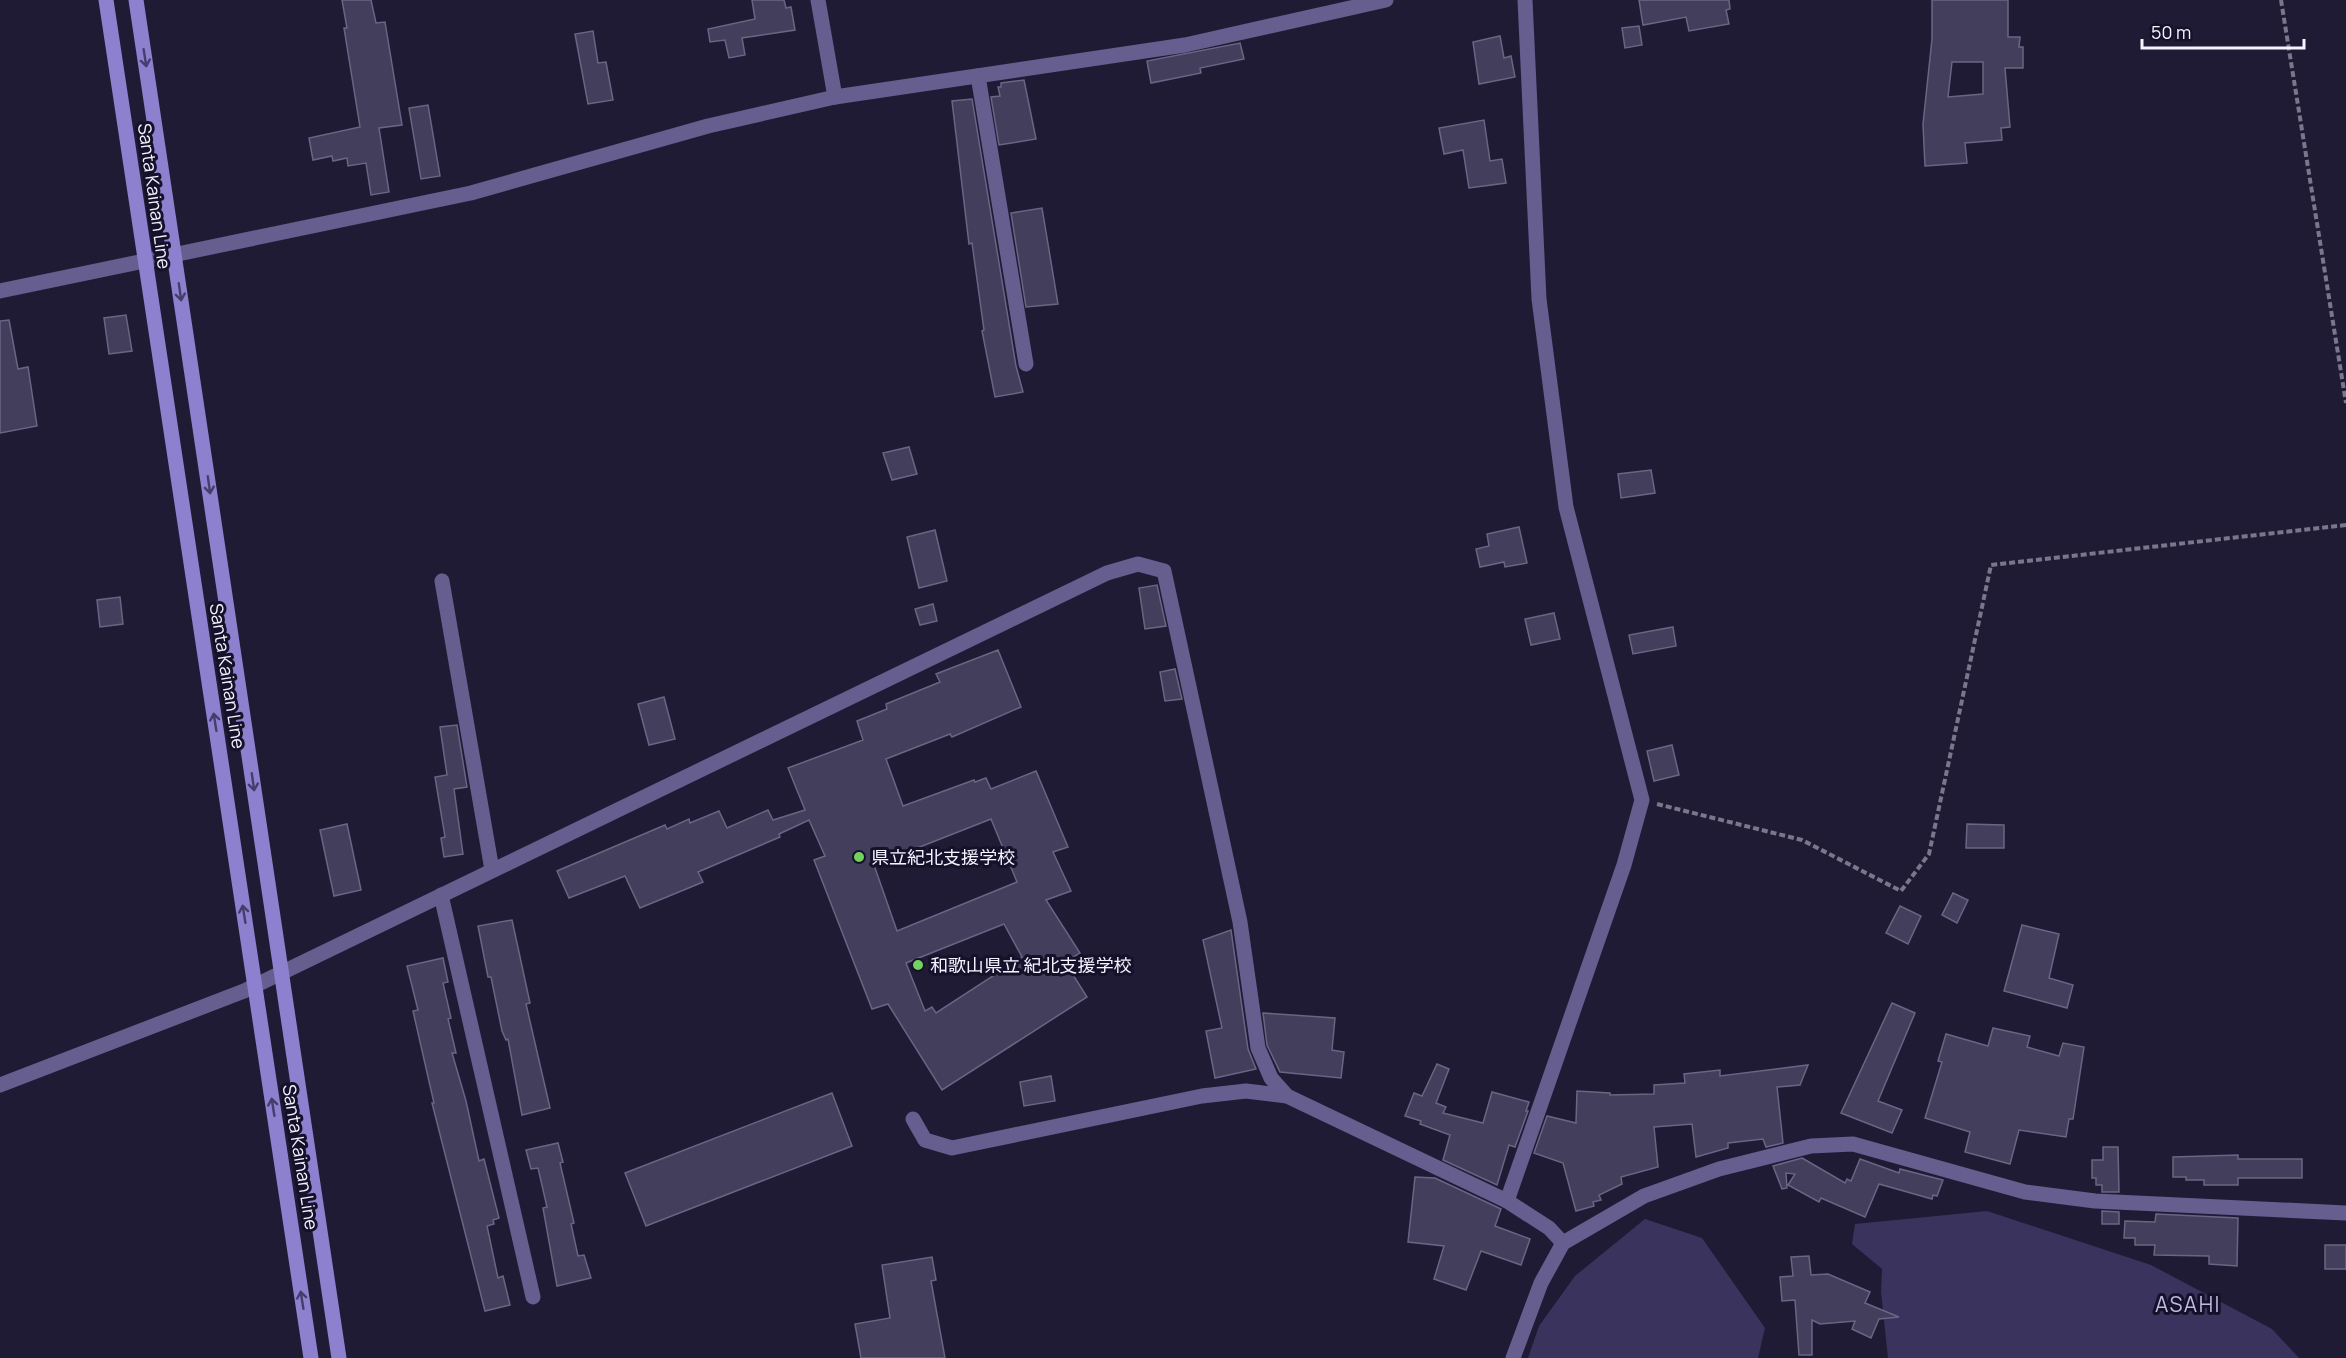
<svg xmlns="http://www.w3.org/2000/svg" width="2346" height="1358" font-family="Manrope,'Noto Sans JP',sans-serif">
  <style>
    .green { fill: #3a335d }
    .building { fill: #423e5b; stroke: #696584; stroke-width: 1.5; fill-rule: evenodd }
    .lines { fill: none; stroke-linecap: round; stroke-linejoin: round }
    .path { stroke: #79778b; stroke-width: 4; stroke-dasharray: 6 3; stroke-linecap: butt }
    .minor { stroke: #655e8e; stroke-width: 15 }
    .tertiary { stroke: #655e8e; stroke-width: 15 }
    .secondary { stroke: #8d80ce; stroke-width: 15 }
    .oneway { stroke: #463d6c }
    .poi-dot { fill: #73d25d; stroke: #16112a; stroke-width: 2 }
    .labels { text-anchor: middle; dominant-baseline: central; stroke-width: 6; stroke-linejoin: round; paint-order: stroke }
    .street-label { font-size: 18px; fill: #f4f4ff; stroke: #16112a }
    .poi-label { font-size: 18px; fill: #f4f4ff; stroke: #16112a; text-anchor: start }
    .quarter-label { font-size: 21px; letter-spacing: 1.5px; fill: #bfbbde; stroke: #16112a }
  </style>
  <rect width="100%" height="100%" fill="#1f1b35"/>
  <g class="green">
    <polygon points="1987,1211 2151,1265 2272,1329 2299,1358 1888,1358 1881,1292 1882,1269 1852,1244 1855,1224"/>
    <polygon points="1645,1219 1702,1238 1765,1328 1758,1358 1528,1358 1539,1326 1575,1276"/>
  </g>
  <g class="building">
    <polygon points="342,0 371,0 376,23 385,22 402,125 379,128 389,192 371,195 366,163 348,166 347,158 333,161 332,156 313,160 309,138 360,127 344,28 347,28"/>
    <polygon points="752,0 784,0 786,8 791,7 795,30 742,38 745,55 729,58 725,40 710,42 708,29 755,19"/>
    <polygon points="1639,0 1729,0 1730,9 1726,10 1729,24 1689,31 1686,17 1643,25"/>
    <path d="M1932,0H2008V37H2020L2019,47H2023V68H2005L2010,127L2001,128L2002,140L1965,143L1967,163L1925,166L1923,124L1932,39ZM1952,62H1983V94L1948,97Z"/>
    <polygon points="1639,26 1642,45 1625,48 1622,28"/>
    <polygon points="593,31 598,63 606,62 613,100 588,104 575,34"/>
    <polygon points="1500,36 1504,58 1511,56 1515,77 1479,84 1473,42"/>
    <polygon points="1240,43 1244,59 1200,68 1201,73 1151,83 1147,61"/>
    <polygon points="1024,80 1036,139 999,145 991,97 1000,96 998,87 1001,87 1001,83"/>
    <polygon points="972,99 1016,366 1023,392 995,397 982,331 984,330 972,243 969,244 952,101"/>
    <polygon points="428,105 440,176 421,179 409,108"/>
    <polygon points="1484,120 1490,161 1502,159 1506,183 1469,188 1463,150 1444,154 1439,128"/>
    <polygon points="1042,208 1058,304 1026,307 1011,213"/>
    <polygon points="126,315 132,351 109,354 104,318"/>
    <polygon points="9,320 18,369 28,367 37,426 0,433 0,321"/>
    <polygon points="909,447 917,474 892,480 883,453"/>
    <polygon points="1651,470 1655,493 1621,498 1618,474"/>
    <polygon points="1519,527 1527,563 1505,567 1504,562 1480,567 1476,549 1489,546 1487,534"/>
    <polygon points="935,530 947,581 919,588 907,537"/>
    <polygon points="1157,585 1166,626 1145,629 1139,588"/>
    <polygon points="120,597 123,624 100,627 97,600"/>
    <polygon points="933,604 937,621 920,625 915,609"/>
    <polygon points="1554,613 1560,639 1531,645 1525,619"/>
    <polygon points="1673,627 1676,646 1633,654 1629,635"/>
    <path d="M998,650L1021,707L952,737L950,734L886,759L903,806L974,780L975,782L986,778L991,789L1036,771L1068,847L1053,852L1071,891L1046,900L1080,953L1065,962L1087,997L942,1090L888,1004L872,1009L814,860L825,856L809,820L779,834L780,837L698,872L703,882L640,908L625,876L569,898L557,871L665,825L667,829L689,819L690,823L719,811L727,828L768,810L773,820L805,810L788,768L863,740L857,721L887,709L886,704L940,682L936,674ZM991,819L1017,882L897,931L874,865ZM1004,924L1022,957L936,1013L932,1007L925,1011L906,963Z"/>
    <polygon points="1175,669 1182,699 1165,701 1160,672"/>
    <polygon points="664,697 675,739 649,745 638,704"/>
    <polygon points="457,725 467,787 454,789 463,854 444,857 441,838 445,837 435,777 447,775 440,727"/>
    <polygon points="1672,745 1679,775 1654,781 1647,751"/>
    <polygon points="347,824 361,890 334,896 320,830"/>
    <polygon points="1967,824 2004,825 2004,848 1966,848"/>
    <polygon points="1953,893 1968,900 1957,923 1942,915"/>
    <polygon points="1900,906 1921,916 1908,944 1886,933"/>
    <polygon points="512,920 530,1003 526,1004 550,1108 522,1115 508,1039 506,1040 502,1031 491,977 488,977 478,926"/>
    <polygon points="2022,925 2059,934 2049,978 2073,985 2067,1008 2004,991"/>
    <polygon points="1231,930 1248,1049 1256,1069 1215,1078 1206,1031 1222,1028 1203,940"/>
    <polygon points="443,958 448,982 443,983 451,1018 448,1019 456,1053 452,1053 466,1101 479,1161 484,1159 499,1218 493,1220 494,1224 487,1226 498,1278 503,1276 510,1305 485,1311 432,1103 434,1103 413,1011 418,1010 407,966"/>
    <polygon points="1892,1003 1915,1013 1878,1101 1902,1110 1892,1133 1841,1113"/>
    <polygon points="1263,1013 1335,1018 1332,1050 1344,1052 1341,1078 1280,1072 1267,1045"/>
    <polygon points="1993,1028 2030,1036 2027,1047 2059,1056 2063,1043 2084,1047 2073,1119 2069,1119 2066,1137 2019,1130 2010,1164 1965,1152 1970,1132 1925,1118 1942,1062 1938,1061 1946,1034 1988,1046"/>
    <polygon points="1437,1064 1449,1069 1436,1103 1446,1107 1443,1113 1483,1123 1492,1092 1529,1102 1526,1111 1528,1111 1515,1147 1509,1145 1497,1185 1443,1160 1450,1135 1420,1124 1421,1121 1405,1116 1414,1093 1422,1096"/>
    <polygon points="1808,1065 1800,1085 1777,1087 1783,1143 1766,1147 1763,1139 1728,1143 1728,1148 1696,1157 1692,1124 1654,1127 1658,1167 1621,1177 1622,1184 1599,1195 1601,1200 1593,1202 1594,1206 1576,1211 1563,1163 1534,1153 1547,1116 1576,1123 1577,1091 1610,1093 1610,1095 1654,1094 1654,1085 1685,1083 1684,1074 1720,1070 1720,1076"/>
    <polygon points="1051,1076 1055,1101 1024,1106 1020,1082"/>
    <polygon points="832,1093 852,1146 646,1226 625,1173"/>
    <polygon points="558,1143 563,1162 560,1163 574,1223 571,1224 578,1256 584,1255 591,1278 557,1286 543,1208 547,1207 538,1168 531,1169 526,1150"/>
    <polygon points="2103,1147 2118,1147 2119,1192 2102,1192 2102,1185 2096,1185 2096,1178 2092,1178 2092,1160 2103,1160"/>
    <polygon points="2238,1155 2238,1159 2302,1159 2302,1178 2238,1178 2238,1185 2204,1185 2204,1180 2186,1180 2186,1177 2173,1177 2173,1157"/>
    <polygon points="1802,1158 1845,1183 1847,1179 1851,1181 1860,1159 1899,1173 1900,1169 1943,1180 1937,1196 1933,1195 1932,1199 1879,1184 1865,1217 1821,1198 1819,1202 1788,1185 1795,1174 1786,1173 1787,1188 1782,1189 1773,1166"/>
    <polygon points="1415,1177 1435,1178 1501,1209 1495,1226 1530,1239 1521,1265 1481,1251 1466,1290 1434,1279 1444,1246 1408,1242"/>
    <polygon points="2102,1211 2119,1212 2119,1224 2102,1224"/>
    <polygon points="2156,1214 2238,1218 2237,1266 2209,1264 2209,1256 2154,1255 2155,1245 2135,1245 2135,1238 2124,1238 2125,1221 2155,1222"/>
    <rect x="2325" y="1245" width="21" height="24"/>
    <polygon points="1809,1256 1811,1275 1828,1274 1870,1292 1865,1303 1899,1317 1879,1319 1871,1338 1852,1329 1855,1321 1820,1324 1812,1320 1812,1355 1799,1355 1795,1300 1782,1301 1780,1277 1793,1276 1791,1257"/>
    <polygon points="932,1257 936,1280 931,1281 945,1358 861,1358 855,1324 890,1318 882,1265"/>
  </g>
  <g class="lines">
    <g class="path">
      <polyline points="2281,0 2346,403"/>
      <polyline points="1657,804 1802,840 1901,891 1929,854 1991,565 2346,525"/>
    </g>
    <g class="minor">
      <polyline points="818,0 835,97"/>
      <polyline points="978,76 1026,364"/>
      <polyline points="442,581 492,870"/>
      <polyline points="441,895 533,1297"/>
      <polyline points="0,1085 244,991 1107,573 1138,564 1164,571 1240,922 1258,1048 1271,1078 1287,1096"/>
      <polyline points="913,1119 925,1140 952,1148 1202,1096 1246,1091 1287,1096 1507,1201 1549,1228 1563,1243"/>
      <polyline points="1507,1201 1624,865 1642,800 1566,507 1539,299 1525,0"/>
    </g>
    <g class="tertiary">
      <polyline points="0,291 471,193 708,126 835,97 1185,45 1386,0"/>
      <polyline points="1513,1358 1541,1283 1563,1243 1644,1196 1719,1169 1811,1146 1853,1144 2025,1192 2095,1201 2346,1213"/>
    </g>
    <g class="secondary">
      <polyline points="106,0 311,1358"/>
      <polyline points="136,0 339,1358"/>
    </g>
  </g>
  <defs><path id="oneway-shaft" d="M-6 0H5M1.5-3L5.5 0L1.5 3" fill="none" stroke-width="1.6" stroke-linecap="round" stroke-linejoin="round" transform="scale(1.5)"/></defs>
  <g class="oneway">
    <use href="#oneway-shaft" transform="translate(145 58) rotate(81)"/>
    <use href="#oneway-shaft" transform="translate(180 292) rotate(82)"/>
    <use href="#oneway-shaft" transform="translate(209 485) rotate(82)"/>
    <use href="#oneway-shaft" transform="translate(215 722) rotate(-99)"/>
    <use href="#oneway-shaft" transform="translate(253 782) rotate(82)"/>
    <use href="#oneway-shaft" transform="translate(244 914) rotate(-99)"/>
    <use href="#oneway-shaft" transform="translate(273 1107) rotate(-99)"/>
    <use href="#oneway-shaft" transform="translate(302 1300) rotate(-99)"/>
  </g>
  <g class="poi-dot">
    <circle cx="859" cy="857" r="6"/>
    <circle cx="918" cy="965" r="6"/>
  </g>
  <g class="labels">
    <g class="street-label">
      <text transform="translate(155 196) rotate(82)">Santa Kainan Line</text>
      <text transform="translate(228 676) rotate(81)">Santa Kainan Line</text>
      <text transform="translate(301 1157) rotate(81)">Santa Kainan Line</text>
    </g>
    <g class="poi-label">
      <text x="871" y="857">県立紀北支援学校</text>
      <text x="930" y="965">和歌山県立 紀北支援学校</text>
    </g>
    <g class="quarter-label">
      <text x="2188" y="1304">ASAHI</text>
    </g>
  </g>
  <path d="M2142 39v9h162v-9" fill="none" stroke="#f4f4ff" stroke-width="3"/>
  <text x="2151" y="39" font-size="18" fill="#f4f4ff" stroke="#16112a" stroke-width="4.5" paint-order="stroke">50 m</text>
</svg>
